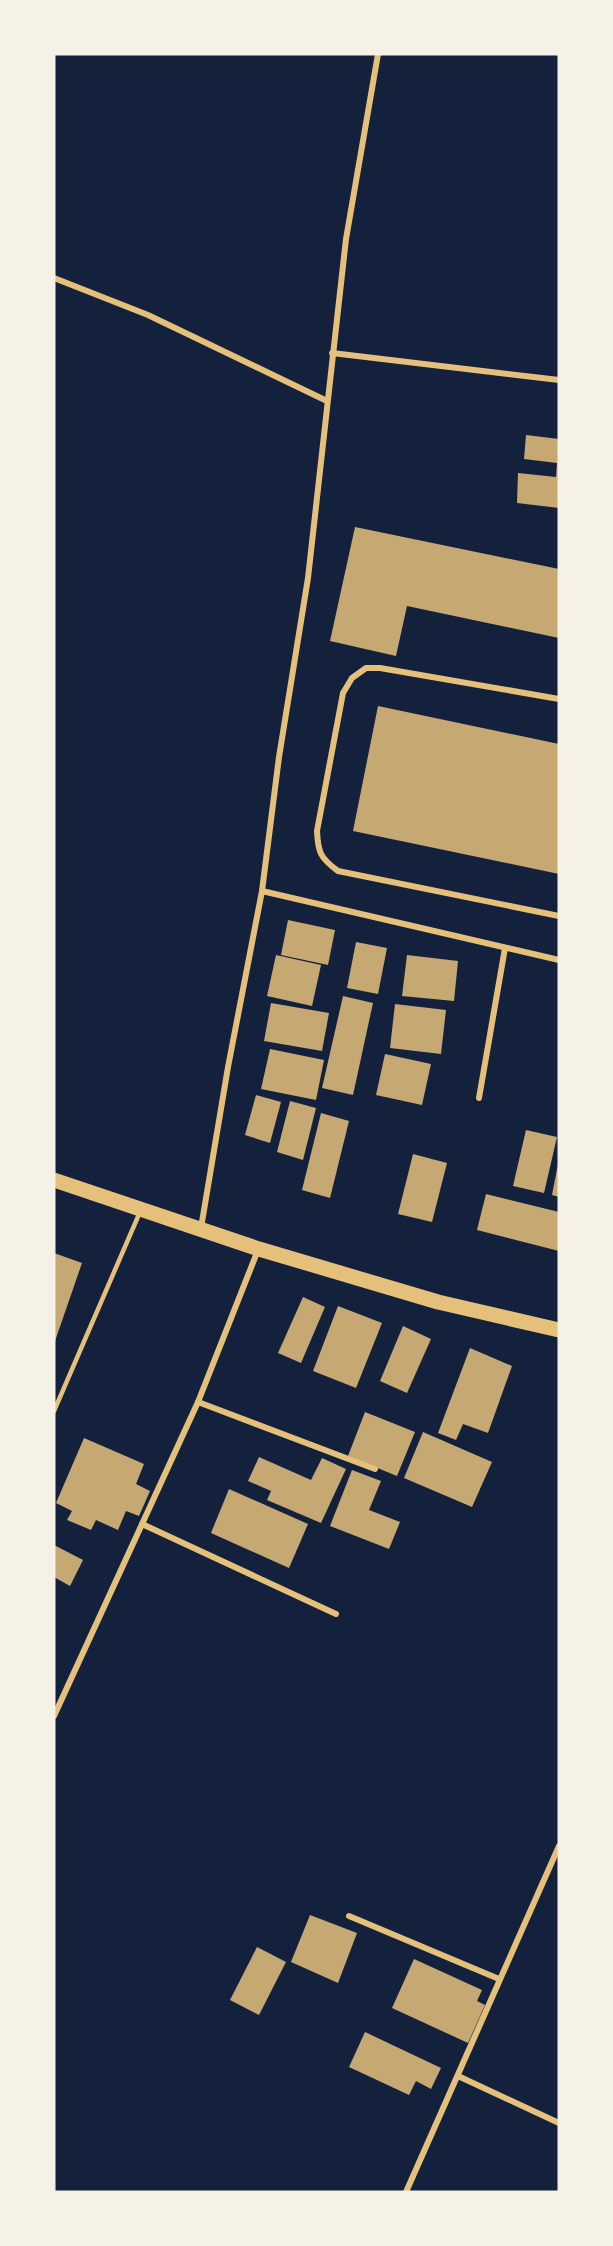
<svg xmlns="http://www.w3.org/2000/svg" width="613" height="2246" font-family="'Times New Roman',serif">
  <style>
    .building { fill: #c6a872 }
    .lines { fill: none; stroke-linecap: round; stroke-linejoin: round }
    .service { stroke: #e5c07b; stroke-width: 4.5 }
    .minor { stroke: #e5c07b; stroke-width: 6 }
    .primary { stroke: #e5c07b; stroke-width: 15 }
  </style>
  <rect width="100%" height="100%" fill="#14213d"/>
  <g class="building">
    <polygon points="526,435 559,439 559,508 517,503 518,473 556,477 557,463 524,459"/>
    <polygon points="355,527 559,569 559,638 407,606 396,656 330,641"/>
    <polygon points="378,706 559,744 559,874 353,831"/>
    <polygon points="288,920 335,930 328,965 281,955"/>
    <polygon points="356,942 387,948 378,994 347,988"/>
    <polygon points="276,955 321,965 312,1006 267,996"/>
    <polygon points="407,955 458,961 454,1001 402,996"/>
    <polygon points="343,996 373,1003 353,1095 322,1088"/>
    <polygon points="271,1003 329,1013 322,1051 264,1041"/>
    <polygon points="395,1004 446,1010 441,1054 390,1048"/>
    <polygon points="270,1049 324,1060 316,1100 261,1089"/>
    <polygon points="385,1054 431,1064 422,1105 376,1095"/>
    <polygon points="256,1095 281,1102 270,1143 245,1135"/>
    <polygon points="290,1101 316,1108 303,1160 277,1152"/>
    <polygon points="321,1113 349,1121 330,1198 302,1190"/>
    <polygon points="526,1130 557,1137 544,1193 513,1186"/>
    <polygon points="413,1154 447,1163 432,1222 398,1214"/>
    <polygon points="558,1164 559,1165 559,1197 552,1195"/>
    <polygon points="486,1194 559,1212 559,1251 477,1230"/>
    <polygon points="54,1253 82,1263 54,1344"/>
    <polygon points="303,1297 325,1307 301,1363 278,1353"/>
    <polygon points="338,1306 382,1323 356,1388 313,1371"/>
    <polygon points="403,1326 431,1339 407,1393 380,1381"/>
    <polygon points="470,1348 512,1366 488,1433 463,1424 456,1440 438,1433"/>
    <polygon points="365,1412 415,1432 397,1476 348,1456"/>
    <polygon points="423,1432 492,1462 472,1507 404,1478"/>
    <polygon points="84,1438 144,1464 136,1484 150,1491 139,1516 126,1511 118,1530 96,1520 91,1530 67,1520 72,1511 56,1503"/>
    <polygon points="259,1457 311,1480 322,1458 346,1469 321,1523 267,1500 271,1491 248,1481"/>
    <polygon points="352,1470 381,1481 369,1510 400,1522 389,1549 330,1526"/>
    <polygon points="229,1489 308,1524 289,1568 211,1533"/>
    <polygon points="54,1545 83,1560 70,1586 54,1577"/>
    <polygon points="310,1915 357,1933 338,1983 291,1962"/>
    <polygon points="257,1947 286,1962 259,2015 230,2000"/>
    <polygon points="414,1959 482,1990 477,2001 485,2005 468,2043 392,2008"/>
    <polygon points="365,2032 441,2068 431,2089 416,2081 409,2095 349,2067"/>
  </g>
  <g class="lines">
    <polyline class="service" points="54,1411 140,1212"/>
    <g class="minor">
      <polyline points="54,278 148,315 327,401"/>
      <polyline points="332,353 559,380"/>
      <path d="M559,699L380,668H366L352,678L343,693L317,831C318,852 320,858 338,871L559,916"/>
      <polyline points="262,891 559,960"/>
      <polyline points="479,1098 505,948"/>
      <polyline points="201,1228 228,1067 262,891 279,757 308,578 346,239 378,54"/>
      <polyline points="198,1402 375,1469"/>
      <polyline points="142,1524 336,1614"/>
      <polyline points="54,1716 198,1402 258,1250"/>
      <polyline points="349,1916 499,1979"/>
      <polyline points="458,2076 559,2123"/>
      <polyline points="406,2192 559,1846"/>
    </g>
    <polyline class="primary" points="54,1180 259,1249 438,1302 559,1330"/>
  </g>
  <rect width="613" height="2246" fill="none" stroke="#f6f1e7" stroke-width="111"/>
</svg>
